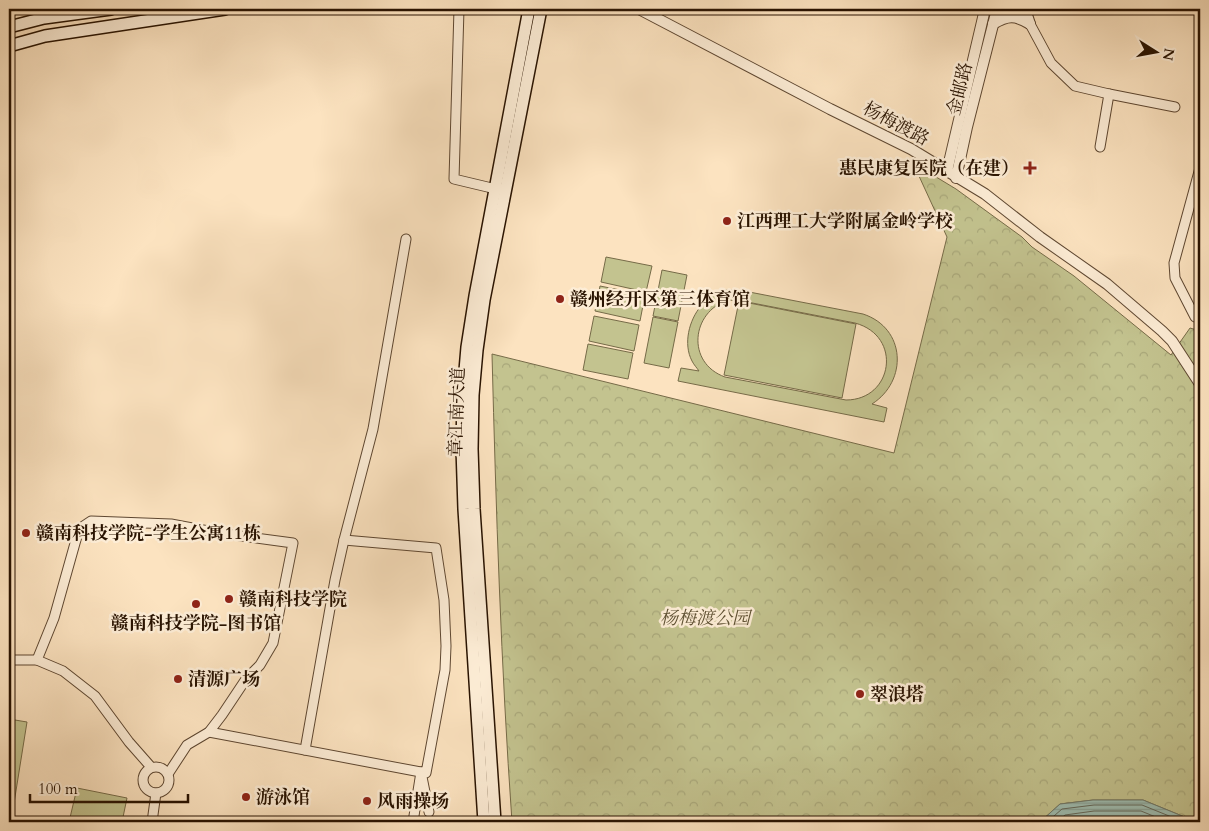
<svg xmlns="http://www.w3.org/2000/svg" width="1209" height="831" font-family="Cardo,'Noto Serif SC',serif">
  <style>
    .forest { fill: url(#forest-crowns); stroke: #766b48 }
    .garden { fill: #c3c38f; stroke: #766b48; fill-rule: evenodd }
    .water { fill: url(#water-rules); stroke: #707a6b }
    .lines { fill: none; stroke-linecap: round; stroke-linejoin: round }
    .shore { stroke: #64685a; stroke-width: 1 }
    .minor-casing { stroke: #5e4731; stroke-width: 11 }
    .tertiary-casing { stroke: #5e4731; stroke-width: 12 }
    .secondary-casing { stroke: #291301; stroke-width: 14 }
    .minor { stroke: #fdedd6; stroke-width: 9 }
    .tertiary { stroke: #fdedd6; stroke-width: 10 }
    .secondary { stroke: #fdedd6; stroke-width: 11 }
    .poi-dot { fill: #8f2418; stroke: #fdedd6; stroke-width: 2 }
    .labels { text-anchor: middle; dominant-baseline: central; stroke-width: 5; stroke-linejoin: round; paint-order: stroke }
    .street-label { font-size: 18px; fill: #291301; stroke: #fdedd6 }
    .poi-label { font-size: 18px; font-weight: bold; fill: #291301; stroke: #fdedd6; text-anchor: start }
    .park-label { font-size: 18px; font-style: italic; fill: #5f5133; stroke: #fdedd6 }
  </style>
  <defs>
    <pattern id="forest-crowns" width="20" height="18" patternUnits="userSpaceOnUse" patternTransform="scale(1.25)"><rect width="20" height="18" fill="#c3c38f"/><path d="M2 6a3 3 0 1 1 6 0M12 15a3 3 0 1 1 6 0" fill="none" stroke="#a8a77a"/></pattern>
    <pattern id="water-rules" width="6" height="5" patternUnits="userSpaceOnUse" patternTransform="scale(1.25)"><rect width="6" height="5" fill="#9fbeb2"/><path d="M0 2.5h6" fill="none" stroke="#89a297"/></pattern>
  </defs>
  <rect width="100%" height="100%" fill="#fce3c0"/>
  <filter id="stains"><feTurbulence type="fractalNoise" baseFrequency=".004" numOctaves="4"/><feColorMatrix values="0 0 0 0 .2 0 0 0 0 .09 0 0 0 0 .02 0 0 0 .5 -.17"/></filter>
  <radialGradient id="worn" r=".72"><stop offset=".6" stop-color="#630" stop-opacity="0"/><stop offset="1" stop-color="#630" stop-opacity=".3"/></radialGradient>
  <path class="forest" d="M913,163L956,189L1022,237L1032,247L1074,276L1171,355L1190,328L1200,331V820H1192L1143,800H1093L1060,804L1040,822H512C501,666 496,510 492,354L894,453L947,237Z"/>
  <g class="garden">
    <polygon points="606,257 652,266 646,292 601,282"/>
    <polygon points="662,270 687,275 678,321 653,316"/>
    <polygon points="600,286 645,295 640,321 595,311"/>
    <path d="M724,290H734L744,291L863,314C906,328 908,381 872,404L887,408L884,422L678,381L681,368L699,371C697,368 694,365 692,361C683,344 689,320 701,306C707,299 715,294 724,290ZM728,300L742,301L855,323C903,336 893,400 846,400L725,377C686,363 691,312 728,300Z"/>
    <polygon points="739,301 856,324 842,398 724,375"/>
    <polygon points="594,316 639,325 634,351 589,341"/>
    <polygon points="653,317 678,322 669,368 644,363"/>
    <polygon points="588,344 633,353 628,379 583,370"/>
    <polygon points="9,719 27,722 11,822 9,822"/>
    <polygon points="77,788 127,798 122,822 69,822"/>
  </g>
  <polygon class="water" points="1093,800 1143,800 1192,820 1200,820 1200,822 1040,822 1060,804"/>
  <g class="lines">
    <g class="shore">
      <polyline points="1047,822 1062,809 1094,805 1142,805 1184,822"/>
      <polyline points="1057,822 1065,815 1094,811 1141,811 1168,822"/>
      <path d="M1068,822C1089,819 1129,814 1148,822"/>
    </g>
    <g class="minor-casing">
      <g id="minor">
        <polyline points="459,9 454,179 500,190"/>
        <polyline points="1030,24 1051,63 1075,86 1109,94 1175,107"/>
        <polyline points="1100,147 1109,94"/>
        <polyline points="1200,168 1174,263 1175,278 1195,317 1200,319"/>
        <polyline points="9,660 37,660 63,671 95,696 129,742 151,767"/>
        <polyline points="37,660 54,618 79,529 91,521 171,524 219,533 293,543 273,643 260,665 246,679 222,715 209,732 187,745 168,774"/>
        <polyline points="209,732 426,773 445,670 446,646 444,600 436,548 344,540"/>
        <polyline points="305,750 335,580 344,540 373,429 406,239"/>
        <circle cx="156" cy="780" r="13"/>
        <polyline points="422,777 429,812"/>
        <polyline points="152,822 156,793"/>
        <polyline points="413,822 421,772"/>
      </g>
    </g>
    <g class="tertiary-casing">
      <g id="tertiary">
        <polyline points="639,9 830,109 911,149 985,194 1040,237 1107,284 1162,331 1172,341 1200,384"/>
        <polyline points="1025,9 1030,24"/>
        <path d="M993,24C1008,15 1015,15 1030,24"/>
        <polyline points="947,171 985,9"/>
        <polyline points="956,178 967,127 997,9"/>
      </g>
    </g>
    <g class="secondary-casing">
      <g id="secondary">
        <polyline points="9,27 44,18 111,9"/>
        <polyline points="9,46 45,36 225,9"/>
        <polyline points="484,822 464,509 462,448 463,394 467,347 475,296 529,9"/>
        <polyline points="495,822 474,509 472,449 473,395 477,350 484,300 541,9"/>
      </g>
    </g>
    <use href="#minor" class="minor"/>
    <use href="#tertiary" class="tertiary"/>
    <use href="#secondary" class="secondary"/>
  </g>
  <g class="poi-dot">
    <path d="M1027.5 160.5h5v5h5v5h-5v5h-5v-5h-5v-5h5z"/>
    <circle cx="727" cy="221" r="5"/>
    <circle cx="560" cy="299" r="5"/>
    <circle cx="26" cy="533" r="5"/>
    <circle cx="229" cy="599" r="5"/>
    <circle cx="196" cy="604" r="5"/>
    <circle cx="178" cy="679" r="5"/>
    <circle cx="860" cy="694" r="5"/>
    <circle cx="246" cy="797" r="5"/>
    <circle cx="367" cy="801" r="5"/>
  </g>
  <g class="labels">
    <g class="street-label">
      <text transform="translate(960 89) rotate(-76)">金邮路</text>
      <text transform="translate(896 124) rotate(28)">杨梅渡路</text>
      <text transform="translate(457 412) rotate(-88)">章江南大道</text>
    </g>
    <g class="poi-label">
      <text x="1019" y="168" text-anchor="end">惠民康复医院（在建）</text>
      <text x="737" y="221">江西理工大学附属金岭学校</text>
      <text x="570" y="299">赣州经开区第三体育馆</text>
      <text x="36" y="533">赣南科技学院-学生公寓11栋</text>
      <text x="239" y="599">赣南科技学院</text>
      <text x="196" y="623" text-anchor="middle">赣南科技学院-图书馆</text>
      <text x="188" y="679">清源广场</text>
      <text x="870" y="694">翠浪塔</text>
      <text x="256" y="797">游泳馆</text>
      <text x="377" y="801">风雨操场</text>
    </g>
    <g class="park-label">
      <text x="705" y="618">杨梅渡公园</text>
    </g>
  </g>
  <rect width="1209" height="831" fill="none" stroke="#fce3c0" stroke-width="30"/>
  <rect x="10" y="10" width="1189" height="811" fill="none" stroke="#291301" stroke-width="2.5"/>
  <rect x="15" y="15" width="1179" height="801" fill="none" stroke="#291301"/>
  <g transform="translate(1156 52) rotate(101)" stroke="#fdedd6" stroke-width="4" paint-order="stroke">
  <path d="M0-4L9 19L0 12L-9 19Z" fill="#291301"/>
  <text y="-8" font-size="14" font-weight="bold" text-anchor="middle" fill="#291301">N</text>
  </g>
  <path d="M30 794v8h158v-8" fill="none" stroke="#291301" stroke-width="2.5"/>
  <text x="38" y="794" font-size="15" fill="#291301" stroke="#fdedd6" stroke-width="4" paint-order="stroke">100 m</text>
  <rect width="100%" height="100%" filter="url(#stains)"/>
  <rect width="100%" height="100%" fill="url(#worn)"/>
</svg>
